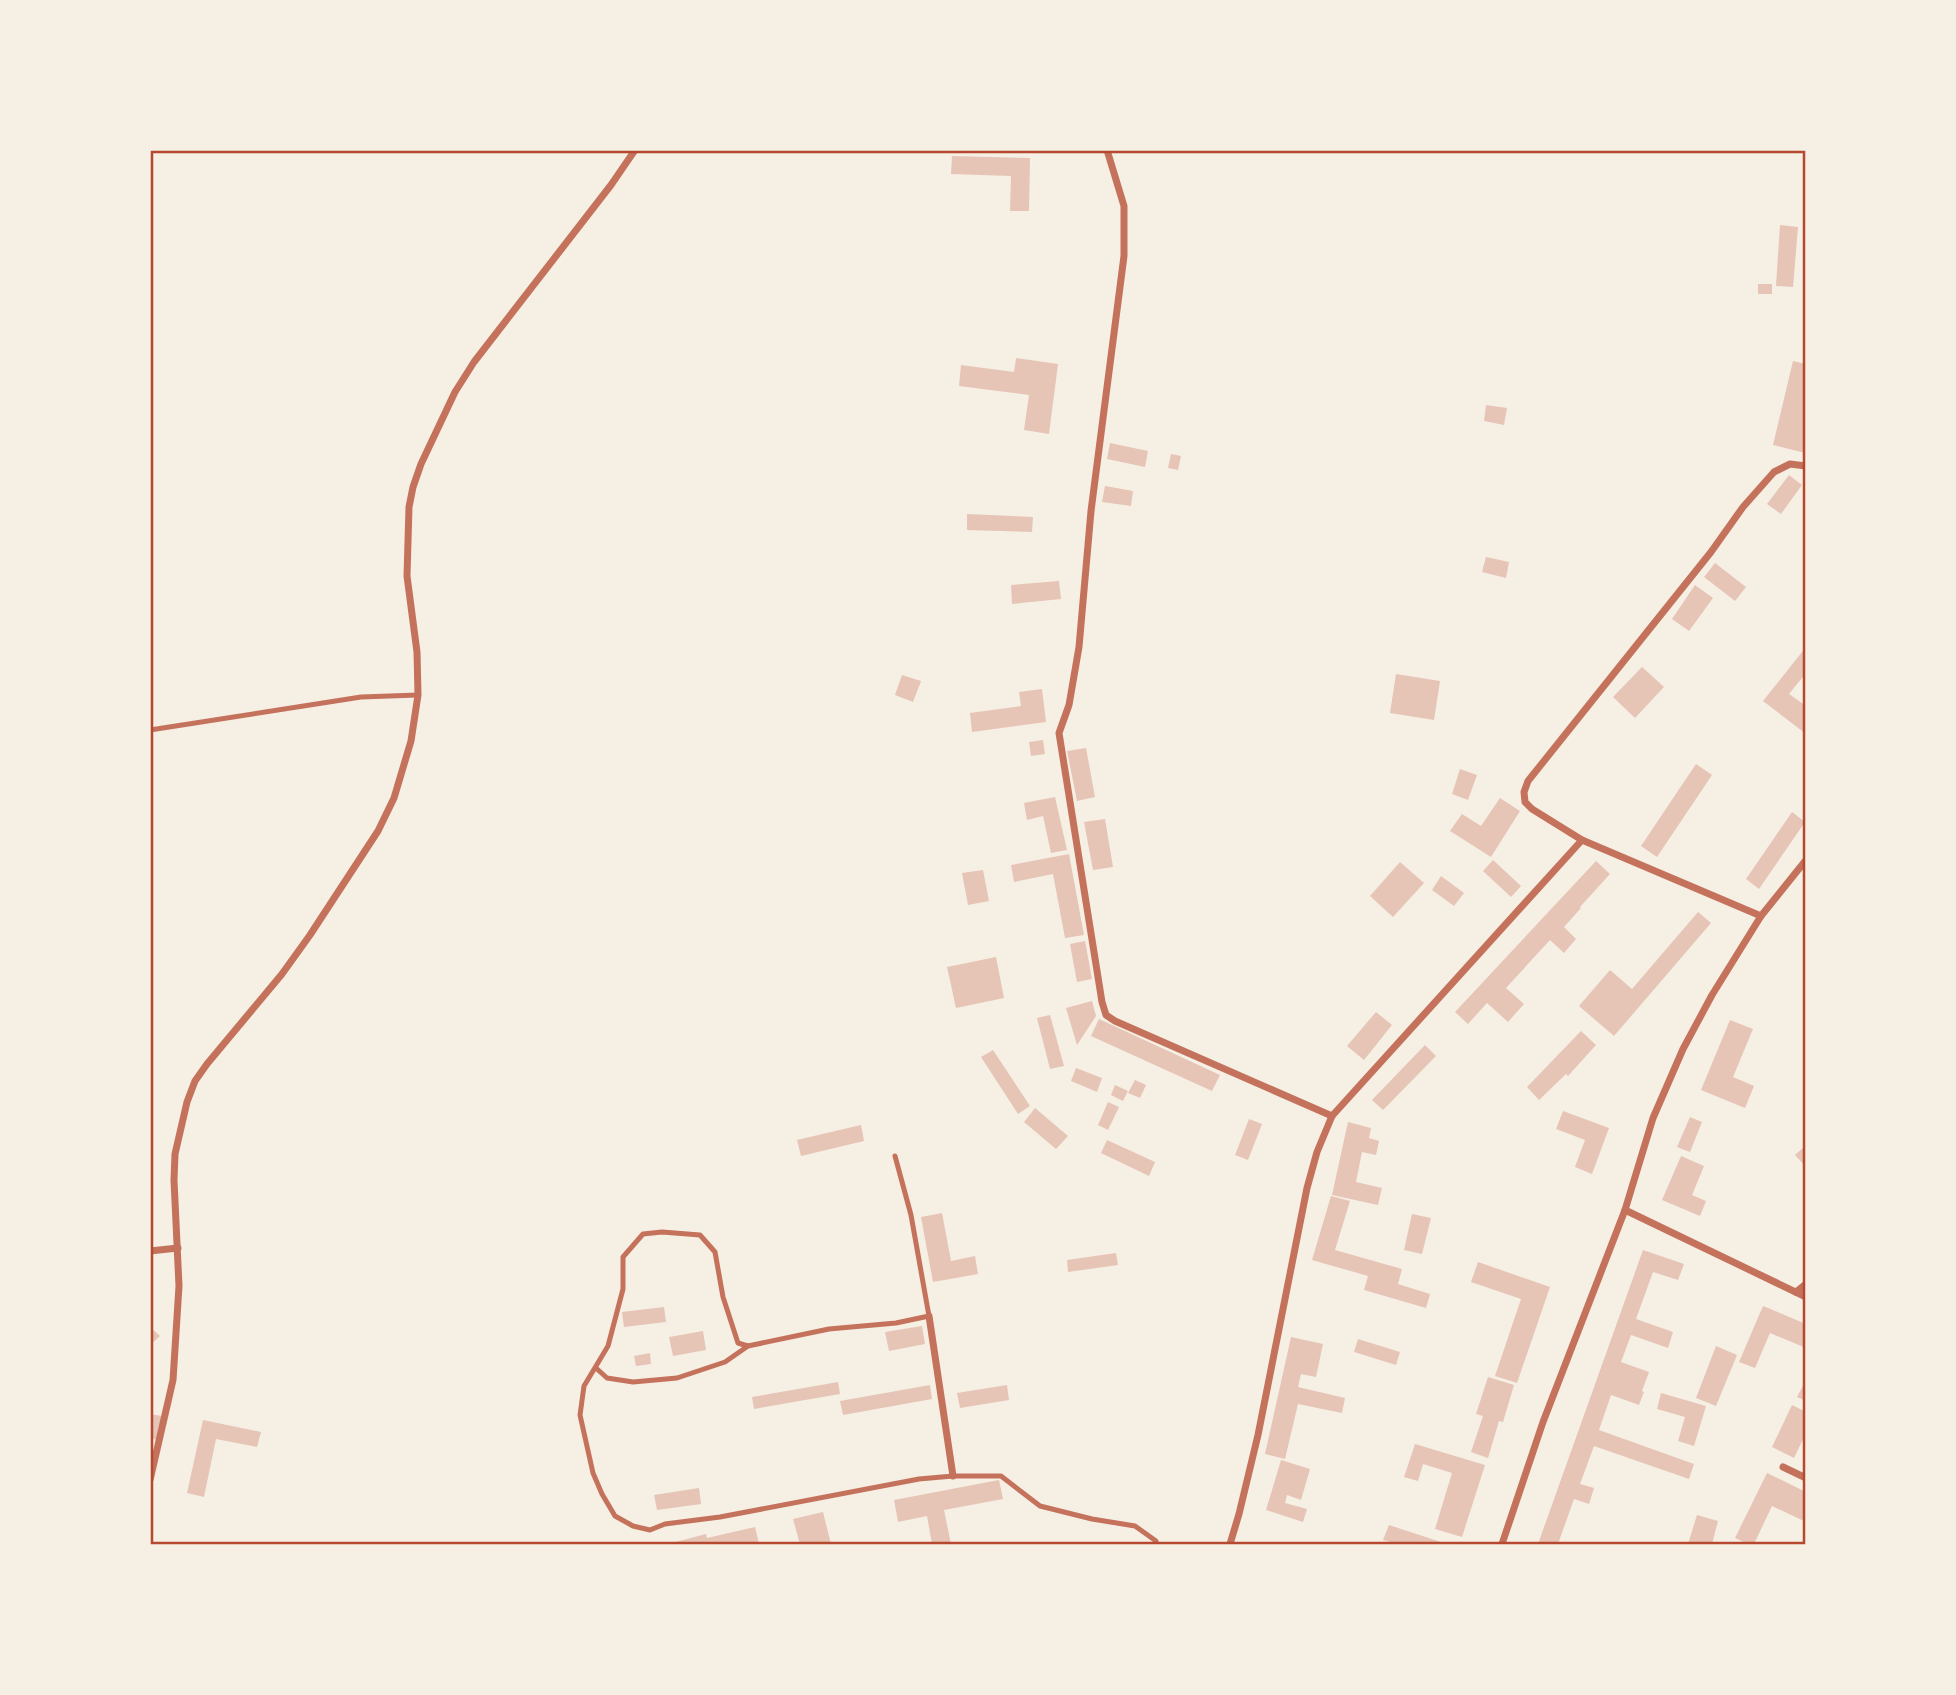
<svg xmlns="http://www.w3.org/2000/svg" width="1956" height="1695" font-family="'Sofia Sans Condensed',sans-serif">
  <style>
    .building { fill: #e6c5b7 }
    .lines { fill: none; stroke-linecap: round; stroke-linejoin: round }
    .service { stroke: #c5725c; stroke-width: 5 }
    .minor { stroke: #c5725c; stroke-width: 7 }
    .neatline { fill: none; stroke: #b5482f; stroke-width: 2.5 }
  </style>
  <rect width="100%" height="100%" fill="#f6efe4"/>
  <g class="building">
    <polygon points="952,156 1030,158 1029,211 1010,211 1011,176 951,174"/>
    <polygon points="1780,225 1798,227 1793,287 1776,286"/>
    <rect x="1758" y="284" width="14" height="10"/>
    <polygon points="1016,358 1058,364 1049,434 1024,430 1029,395 959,386 961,365 1014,372"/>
    <polygon points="1793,361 1806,364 1805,453 1773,445"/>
    <polygon points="1486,405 1507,408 1504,425 1484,421"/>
    <polygon points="1110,443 1148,451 1145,467 1107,459"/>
    <polygon points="1171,454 1181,456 1178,470 1168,468"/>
    <polygon points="1789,475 1802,485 1781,514 1767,504"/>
    <polygon points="1105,486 1133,491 1131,506 1102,502"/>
    <polygon points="967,514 1033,517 1032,532 967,530"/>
    <polygon points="1486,557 1509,562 1506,578 1482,572"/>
    <polygon points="1715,563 1746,587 1735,601 1704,577"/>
    <polygon points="1059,581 1061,599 1012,604 1011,585"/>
    <polygon points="1695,585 1713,598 1689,631 1672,619"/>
    <polygon points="1806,647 1806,673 1789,694 1806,706 1806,734 1763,701"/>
    <polygon points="1642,667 1664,687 1635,718 1613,697"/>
    <polygon points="1396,674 1440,681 1434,720 1390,713"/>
    <polygon points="902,675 921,681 913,702 895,695"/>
    <polygon points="1042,689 1046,722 972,732 970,713 1021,706 1019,692"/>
    <polygon points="1043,740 1045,754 1031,756 1029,742"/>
    <polygon points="1086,748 1095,797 1077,801 1067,751"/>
    <polygon points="1696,764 1712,775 1657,857 1641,846"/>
    <polygon points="1460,769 1477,775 1468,800 1452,794"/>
    <polygon points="1055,797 1067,850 1051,853 1043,816 1027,820 1024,803"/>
    <polygon points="1500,798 1520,811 1491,857 1450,831 1462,814 1481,826"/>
    <polygon points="1792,812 1805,822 1759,889 1746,879"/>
    <polygon points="1105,819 1113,867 1093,870 1084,822"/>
    <polygon points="1069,854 1084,935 1065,938 1053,874 1014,882 1011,865"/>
    <polygon points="1493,860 1521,886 1511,897 1483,871"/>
    <polygon points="1596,861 1610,874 1580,907 1581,908 1564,927 1576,939 1564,953 1550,940 1506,988 1524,1004 1508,1022 1487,1003 1468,1024 1455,1012"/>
    <polygon points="1400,862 1424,883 1393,917 1370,896"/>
    <polygon points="983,870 989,901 968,905 962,873"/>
    <polygon points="1441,876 1464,893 1454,906 1432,890"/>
    <polygon points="1698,912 1711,923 1614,1036 1579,1006 1610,970 1632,989"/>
    <polygon points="1085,941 1092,979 1077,982 1070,944"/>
    <polygon points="996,957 1004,998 956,1008 947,967"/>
    <polygon points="1092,1001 1096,1016 1077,1045 1066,1008"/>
    <polygon points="1376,1012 1392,1025 1364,1060 1347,1046"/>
    <polygon points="1050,1015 1064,1066 1050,1069 1037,1018"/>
    <polygon points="1099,1019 1220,1075 1212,1091 1091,1036"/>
    <polygon points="1730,1020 1753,1029 1733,1077 1754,1086 1745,1108 1701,1090"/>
    <polygon points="1581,1031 1596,1045 1568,1076 1566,1074 1539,1100 1527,1087"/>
    <polygon points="1425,1045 1436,1056 1383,1110 1372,1100"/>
    <polygon points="993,1050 1030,1106 1018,1114 981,1057"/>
    <polygon points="1076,1068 1102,1078 1097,1092 1071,1081"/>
    <polygon points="1135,1080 1146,1085 1140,1098 1128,1093"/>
    <polygon points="1115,1085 1128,1091 1123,1101 1111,1095"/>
    <polygon points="1108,1102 1119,1107 1108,1130 1098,1125"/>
    <polygon points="1035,1108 1068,1136 1056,1149 1024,1122"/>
    <polygon points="1563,1111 1609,1128 1592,1174 1575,1167 1585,1140 1556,1129"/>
    <polygon points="1690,1117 1702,1122 1690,1152 1677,1147"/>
    <polygon points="1249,1119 1262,1124 1248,1160 1235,1155"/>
    <polygon points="1348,1122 1371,1128 1369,1138 1379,1141 1376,1155 1362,1152 1356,1182 1382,1188 1378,1205 1332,1195"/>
    <polygon points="861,1125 864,1141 801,1156 797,1140"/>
    <polygon points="1107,1140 1155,1162 1149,1176 1101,1153"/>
    <polygon points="1804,1147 1806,1149 1806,1167 1795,1155"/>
    <polygon points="1681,1156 1704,1166 1692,1195 1706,1201 1700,1216 1662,1200"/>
    <polygon points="1331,1196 1350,1201 1335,1250 1402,1269 1398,1284 1430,1294 1426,1308 1364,1290 1368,1276 1312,1260"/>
    <polygon points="942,1213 951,1261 975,1256 978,1274 933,1282 921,1217"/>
    <polygon points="1412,1214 1431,1218 1422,1254 1404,1250"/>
    <polygon points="1643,1250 1684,1264 1678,1280 1653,1272 1636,1319 1673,1332 1668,1348 1631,1335 1621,1362 1649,1372 1642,1391 1644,1392 1639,1405 1611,1395 1599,1430 1694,1464 1689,1479 1594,1446 1580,1484 1594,1488 1589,1504 1574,1499 1558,1544 1538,1544"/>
    <polygon points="1116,1253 1118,1265 1068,1272 1067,1260"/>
    <polygon points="1478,1262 1550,1287 1517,1383 1495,1376 1521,1299 1471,1282"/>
    <polygon points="1763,1306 1806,1324 1806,1348 1770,1333 1755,1368 1739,1362"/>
    <polygon points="664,1307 666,1322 624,1327 622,1312"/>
    <polygon points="922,1326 925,1344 889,1351 885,1332"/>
    <polygon points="150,1327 160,1336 150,1345"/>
    <polygon points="703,1331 706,1350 673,1356 669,1337"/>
    <polygon points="1291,1337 1323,1344 1316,1377 1301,1374 1298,1387 1345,1398 1342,1413 1298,1404 1285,1459 1265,1454"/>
    <polygon points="1358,1339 1400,1352 1396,1365 1354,1352"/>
    <polygon points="1716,1346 1737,1355 1716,1406 1696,1398"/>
    <polygon points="650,1353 651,1364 636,1366 634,1356"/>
    <polygon points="1488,1377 1514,1385 1503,1422 1499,1421 1488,1458 1471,1452 1483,1416 1476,1414"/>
    <polygon points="1806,1380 1806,1401 1797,1397"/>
    <polygon points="838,1382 840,1394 754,1409 752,1397"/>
    <polygon points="930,1385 932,1399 843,1415 840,1401"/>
    <polygon points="1007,1385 1009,1400 960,1408 957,1393"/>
    <polygon points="1661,1393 1706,1406 1694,1446 1678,1441 1685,1417 1657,1409"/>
    <polygon points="1792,1405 1806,1412 1806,1433 1794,1458 1772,1447"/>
    <polygon points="150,1414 162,1416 157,1440 150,1438"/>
    <polygon points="203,1420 261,1432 257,1447 216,1439 204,1497 187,1493"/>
    <polygon points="1415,1444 1485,1465 1462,1537 1435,1529 1452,1473 1423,1464 1418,1481 1404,1477"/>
    <polygon points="1281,1460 1310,1469 1301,1500 1287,1495 1285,1503 1307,1509 1303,1522 1266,1510"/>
    <polygon points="1767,1473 1806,1492 1806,1522 1772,1506 1754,1544 1748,1544 1735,1538"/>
    <polygon points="999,1480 1003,1499 944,1510 951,1544 932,1544 927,1516 898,1522 894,1500"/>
    <polygon points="699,1488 701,1504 657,1510 654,1495"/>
    <polygon points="823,1512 831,1544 800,1544 793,1519"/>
    <polygon points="1697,1515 1718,1521 1712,1544 1688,1544"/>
    <polygon points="1389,1525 1447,1544 1398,1544 1383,1540"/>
    <polygon points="755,1527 759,1544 668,1544 706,1534 707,1538"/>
  </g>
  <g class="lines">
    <g class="service">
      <polyline points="150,730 361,697 418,695"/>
      <polyline points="895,1156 911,1215 929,1316 896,1323 829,1329 748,1346 738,1343 723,1297 715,1252 700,1235 662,1232 643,1234 623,1257 623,1289 608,1346 584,1386 580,1415 593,1473 602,1494 615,1516 633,1526 650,1530 665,1524 720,1517 919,1479 953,1476 1001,1476 1040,1506 1092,1519 1135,1526 1156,1541 1156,1544"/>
      <polyline points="596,1368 607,1378 633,1382 677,1378 725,1362 748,1346"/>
    </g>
    <g class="minor">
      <polyline points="1107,150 1124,206 1124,256 1091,511 1079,647 1069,705 1059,733 1102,1002 1106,1015 1115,1021 1332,1116"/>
      <polyline points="1582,840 1532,809 1525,802 1524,792 1528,781 1711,552 1743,507 1774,472 1790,464 1806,466"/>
      <polyline points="1625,1210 1806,1297"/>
      <polyline points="150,1251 178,1248"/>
      <polyline points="1796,1292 1806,1284"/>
      <polyline points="929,1316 953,1476"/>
      <polyline points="1783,1467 1806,1478"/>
      <polyline points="150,1480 173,1380 179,1286 174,1180 175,1154 187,1102 195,1081 207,1064 282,974 310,935 378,831 394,798 411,741 418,695 417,652 407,576 409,507 413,487 421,464 455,392 474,362 611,185 635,150"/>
      <polyline points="1230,1544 1239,1514 1258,1435 1307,1188 1317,1152 1332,1116 1582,840 1761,916"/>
      <polyline points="1502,1544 1543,1422 1625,1210 1653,1118 1683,1049 1712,995 1761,916 1806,860"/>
    </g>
  </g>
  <rect width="1956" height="1695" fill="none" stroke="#f6efe4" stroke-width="304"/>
  <rect x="152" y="152" width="1652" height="1391" class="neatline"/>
</svg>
